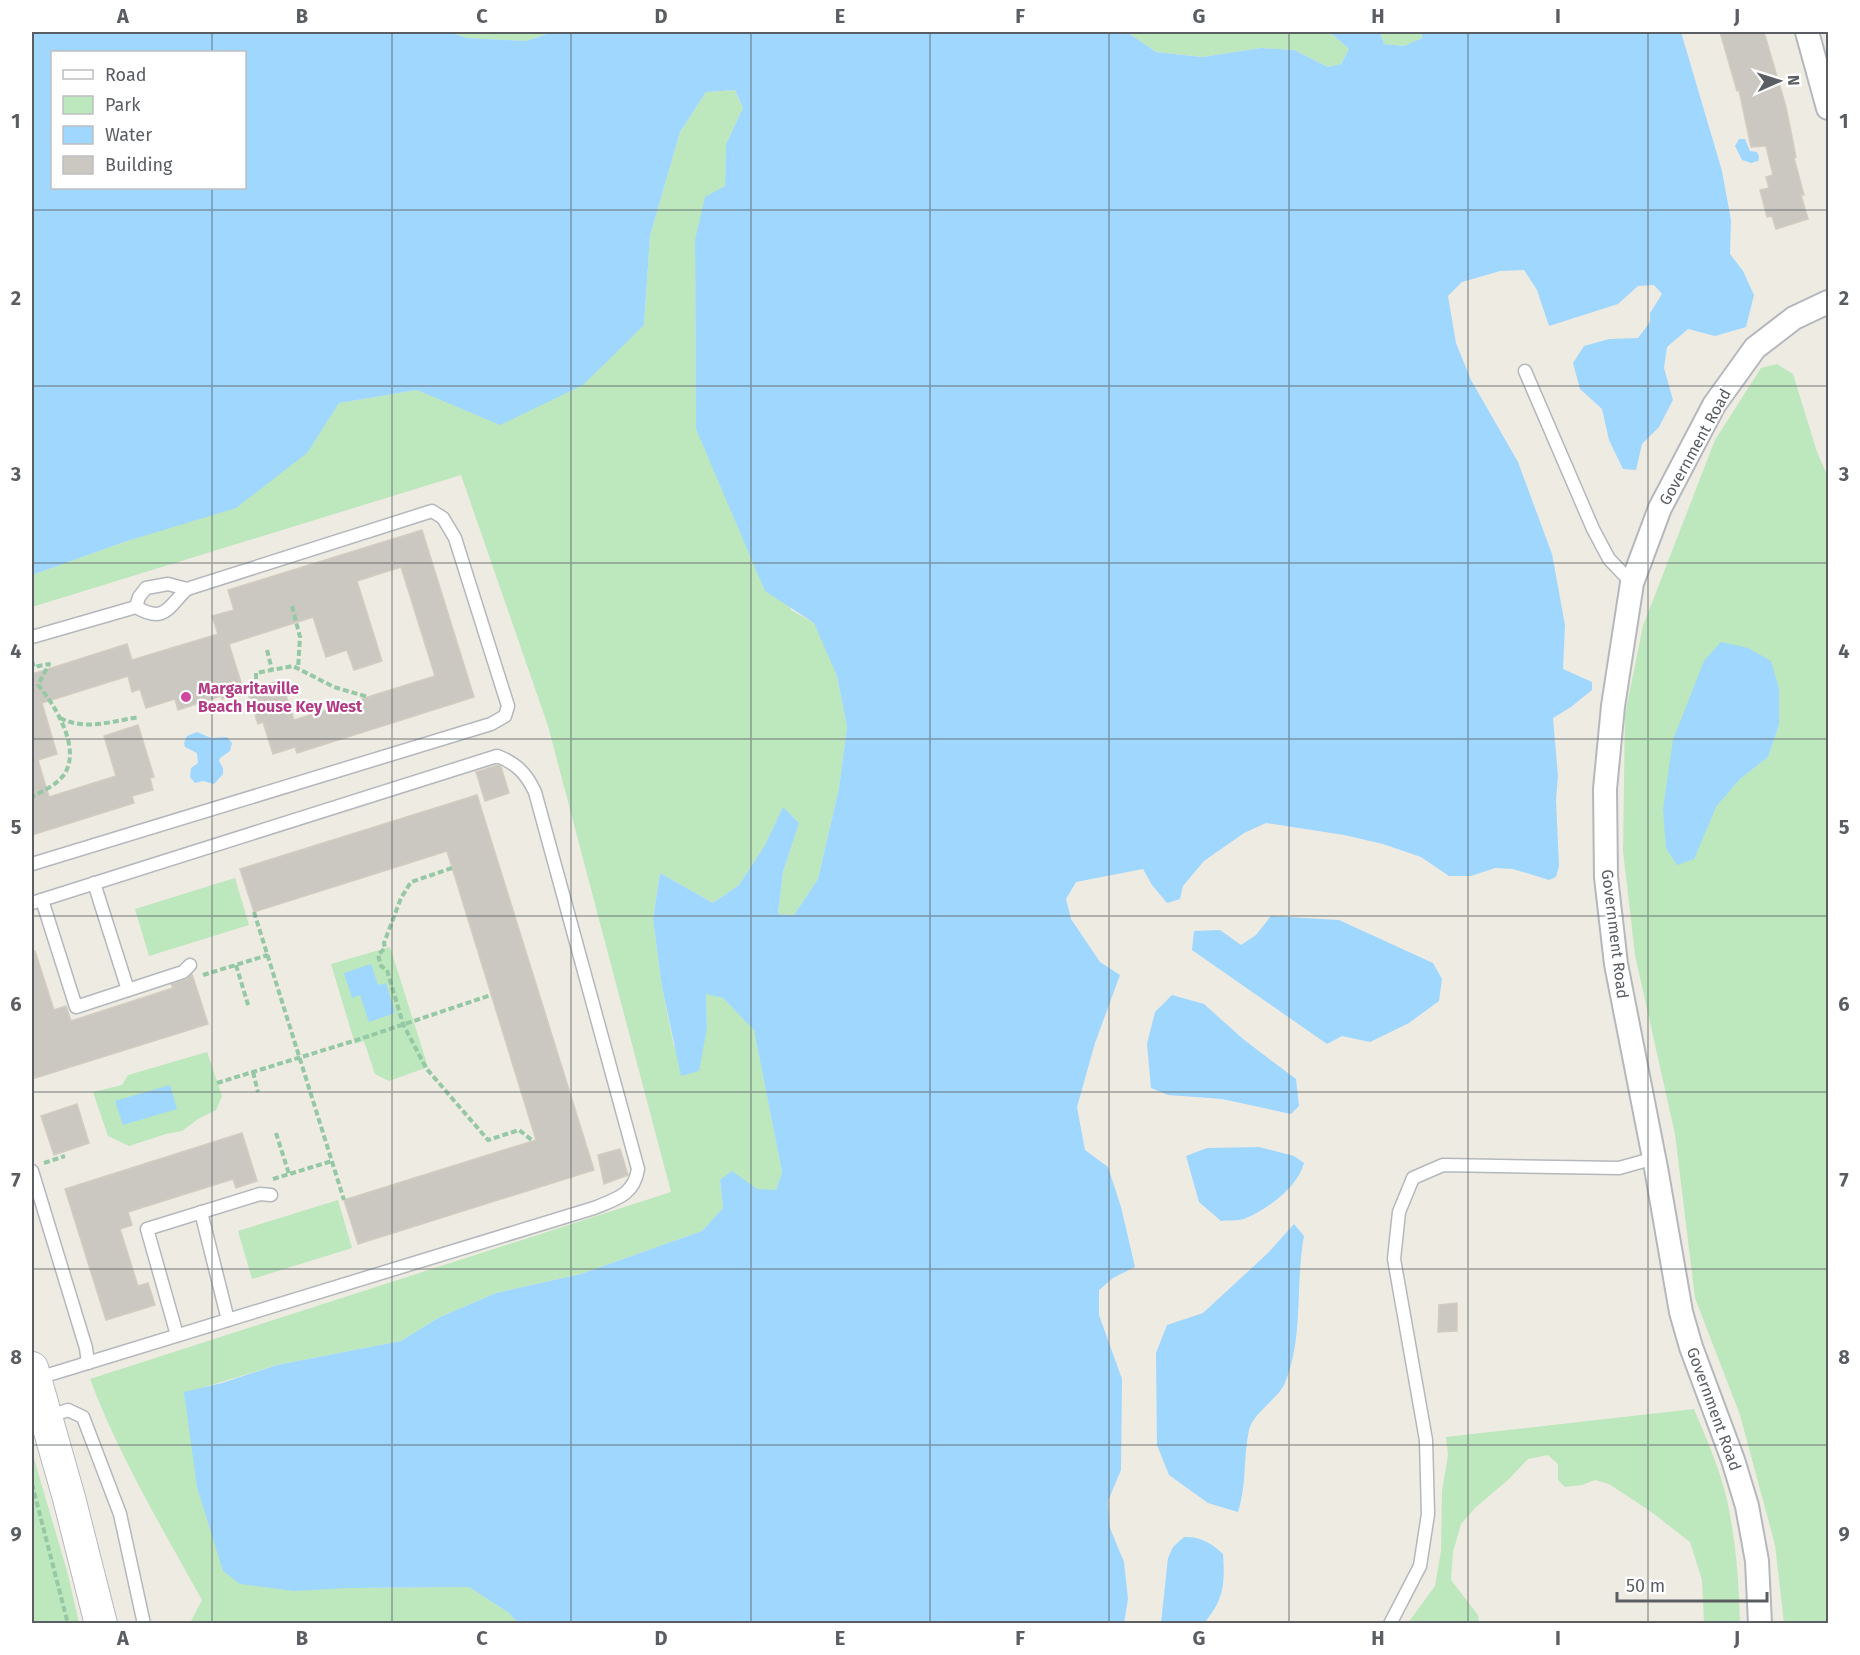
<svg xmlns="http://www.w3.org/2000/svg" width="1860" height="1655" font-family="'Fira Sans',sans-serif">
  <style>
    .green { fill: #bde7bd; fill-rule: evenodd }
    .water { fill: #a0d7ff; fill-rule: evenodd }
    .building { fill: #cbc7c1; stroke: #d3ccc0; stroke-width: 1.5 }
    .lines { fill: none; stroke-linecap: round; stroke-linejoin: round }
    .lane-casing { stroke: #b4b8bd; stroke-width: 15 }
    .street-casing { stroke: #b4b8bd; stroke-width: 26 }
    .secondary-casing { stroke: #b5b9bf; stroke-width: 34 }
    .path { stroke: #95c8a4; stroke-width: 4; stroke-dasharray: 6 3; stroke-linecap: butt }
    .lane { stroke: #fff; stroke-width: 12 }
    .street { stroke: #fff; stroke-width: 22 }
    .secondary { stroke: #fff; stroke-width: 32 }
    .grid { fill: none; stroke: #5a5e63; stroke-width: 1.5; stroke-opacity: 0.55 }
    .hotel-dot { fill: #d1479c; stroke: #fff; stroke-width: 2 }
    .labels { text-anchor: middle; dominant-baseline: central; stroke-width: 4.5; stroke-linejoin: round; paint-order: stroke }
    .street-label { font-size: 16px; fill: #5a5e63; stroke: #fff }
    .hotel-label { font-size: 16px; font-weight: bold; fill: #b23c85; stroke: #fff; text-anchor: start }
    .neatline { fill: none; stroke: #5a5e63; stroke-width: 2 }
    .grid-label { font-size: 20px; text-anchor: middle; font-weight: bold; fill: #5a5e63 }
  </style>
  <rect width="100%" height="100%" fill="#eeebe2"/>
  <g class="green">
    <polygon points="449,32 553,32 526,41 467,38"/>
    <polygon points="1127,32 1324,32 1332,34 1349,49 1341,64 1328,67 1294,50 1261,48 1202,57 1156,52"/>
    <polygon points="1380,32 1422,32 1422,38 1404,46 1384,44"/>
    <path d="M735,90L743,108L726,144L725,187L695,240L696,429L791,610L814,623L824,642L837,676L847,727L839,788L818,879L794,915L778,914L783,872L799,823L783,808L765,845L739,885L713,903L660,873L653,919L662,987L674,1047L707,1028L706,993L723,998L754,1029L782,1172L776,1190H757L720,1181L723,1208L702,1231L581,1274L496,1293L438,1318L401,1341L277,1365L185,1393L349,1588L469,1587L509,1613L518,1623H190L202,1600C162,1528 119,1456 90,1379L671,1192L548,726L461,475L32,607V575L127,541L339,403L417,390L451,403L644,325L650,236L680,132L706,92Z"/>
    <path d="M1777,364L1793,374L1817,452L1828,477V1623H1784L1775,1545L1740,1415L1695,1298L1675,1134L1635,955L1623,851L1625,714L1643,626L1715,440L1761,368ZM1779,689V725L1768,757L1740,779L1716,807Z"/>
    <polygon points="235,878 249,925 149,956 135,909"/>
    <polygon points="390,947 428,1067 389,1081 375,1074 364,1041 355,1044 331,964"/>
    <polygon points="207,1052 222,1096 216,1110 198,1119 182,1131 166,1134 129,1146 108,1136 93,1092 122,1085 128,1075"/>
    <polygon points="338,1200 352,1248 252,1279 238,1231"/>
    <path d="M1694,1409C1706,1438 1720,1469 1727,1500C1736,1541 1739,1582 1740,1623H1704L1702,1580L1690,1542L1650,1511L1609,1484L1595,1480L1582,1485L1565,1487L1558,1480V1464L1548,1455L1528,1459L1508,1480L1476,1507L1461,1524L1453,1552L1451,1580L1478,1615L1479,1623H1408L1435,1586L1441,1551L1442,1491L1448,1455L1446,1437Z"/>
    <polygon points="32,1452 67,1571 79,1623 32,1623"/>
  </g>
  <g class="water">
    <path d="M32,32H449L467,38L526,41L553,32H1127L1156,52L1202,57L1261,48L1294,50L1328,67L1341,64L1349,49L1332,34L1324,32H1380L1384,44L1404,46L1422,38V32H1681L1722,171L1731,220L1730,254L1743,271L1754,295L1746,327L1715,336L1688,329L1667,347L1664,368L1673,400L1659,427L1642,444L1636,470L1623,469L1609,440L1602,409L1580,389L1573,363L1584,346L1609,339L1638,338L1650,322V313L1662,294L1654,285L1638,286L1618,304L1549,326L1537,290L1524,270L1500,271L1462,282L1448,296L1456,343L1471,380L1518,462L1552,554L1565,625L1563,669L1592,682V690L1571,707L1553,718L1558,776L1556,800L1559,866L1556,877L1549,880L1513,869L1495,868L1471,876H1449L1421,857L1383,844L1344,835L1266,823L1244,833L1204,861L1183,886L1180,899L1167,903L1152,885L1143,869L1076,882L1066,899L1071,919L1100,962L1120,975L1095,1043L1077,1107L1085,1150L1108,1167L1121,1207L1135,1267L1113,1278L1099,1290V1315L1122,1379L1121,1470L1108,1501L1110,1528L1124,1562L1128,1599L1124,1623H518L509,1613L469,1587L349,1588L294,1591L240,1584L223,1571L197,1487L184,1392L222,1383L277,1365L401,1341L438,1318L496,1293L581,1274L702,1231L723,1208L720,1180L732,1171L757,1189L776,1190L782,1172L754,1030L723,998L706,994L707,1028L699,1071L681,1076L662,987L653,919L660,873L713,903L739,885L765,845L783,807L799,823L783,872L778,914L794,915L818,879L839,788L847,727L837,676L814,623L765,591L696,429L695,240L705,197L725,186L726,144L743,108L735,90L706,92L680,132L650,236L644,325L583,385L500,425L417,390L339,403L307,453L236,508L127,541L32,575ZM244,52V188H52V52Z"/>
    <polygon points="1739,139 1745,139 1750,151 1757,152 1759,157 1758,161 1751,163 1742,160 1735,146"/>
    <polygon points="1721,642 1748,648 1771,661 1779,689 1779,725 1768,757 1740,779 1716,807 1694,859 1677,865 1666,848 1663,809 1673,740 1704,661"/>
    <polygon points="197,732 211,738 227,737 232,743 230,751 220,758 219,761 223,768 223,774 214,784 203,781 195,783 190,777 191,768 198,763 197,753 185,747 184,743 187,736"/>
    <polygon points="1271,916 1339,920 1433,963 1442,979 1439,1001 1409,1023 1370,1042 1342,1036 1327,1044 1192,950 1194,931 1220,930 1241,945 1256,935"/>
    <polygon points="371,964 378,985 386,983 395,1013 369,1022 360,995 352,998 344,973"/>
    <polygon points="1172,995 1204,1004 1243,1039 1296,1079 1299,1106 1291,1114 1222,1099 1168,1095 1151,1088 1147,1044 1155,1012"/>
    <polygon points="170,1085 177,1109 123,1125 115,1101"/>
    <path d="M1259,1147L1294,1156L1304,1163C1298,1187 1267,1210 1244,1219C1237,1221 1228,1220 1221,1221L1199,1202L1186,1156L1207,1148Z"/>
    <path d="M1294,1224L1304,1236C1295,1284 1304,1337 1285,1383C1278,1399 1253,1413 1249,1430C1243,1458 1247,1484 1238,1512L1208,1503L1169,1475L1157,1445L1156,1353L1167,1325L1203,1313L1268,1253Z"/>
    <path d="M1184,1537C1199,1536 1212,1543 1223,1554C1225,1583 1224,1600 1204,1623H1161L1168,1558L1173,1547Z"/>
  </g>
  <g class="building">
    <polygon points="1720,32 1764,32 1786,107 1796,157 1794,158 1804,195 1801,195 1808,219 1776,229 1772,216 1767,217 1760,190 1769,188 1766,177 1773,175 1766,146 1751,147 1739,90 1737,91"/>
    <polygon points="422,530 474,697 297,753 295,747 273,754 263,722 258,724 247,691 281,680 294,720 435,676 401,567 357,581 382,661 354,670 347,650 326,657 313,617 229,644 244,692 222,699 221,696 178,710 175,699 146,708 140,689 132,692 128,676 42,703 57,754 38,760 49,797 116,776 104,736 138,725 154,777 150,778 153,790 132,796 134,803 32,835 32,674 127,644 132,660 218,634 212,616 234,610 228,590"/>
    <polygon points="498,765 501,767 509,793 485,801 476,772"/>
    <polygon points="477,795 594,1170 358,1244 344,1200 536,1140 447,851 254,912 240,869"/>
    <polygon points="32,951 35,951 54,1010 66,1006 71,1021 173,988 171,984 186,980 192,974 208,1024 32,1079"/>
    <polygon points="77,1104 89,1143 54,1155 41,1116"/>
    <polygon points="242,1133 257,1181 236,1188 233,1179 128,1212 132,1225 120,1229 138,1286 148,1283 155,1305 106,1320 65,1189"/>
    <polygon points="620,1149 628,1175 604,1184 598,1155"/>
    <polygon points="1457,1303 1457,1331 1438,1332 1439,1305"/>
  </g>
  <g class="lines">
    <g class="lane-casing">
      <g id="lane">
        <polyline points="1525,371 1593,529 1609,559 1632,583"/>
        <polyline points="136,607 139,597 146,588 168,584 187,589"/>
        <path d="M32,637L136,607C165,624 168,607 187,589L432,511L443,518L455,538L508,706L505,716L491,724L32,864"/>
        <polyline points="94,883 128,990"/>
        <polyline points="42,900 76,1007 183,972 190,965"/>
        <path d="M32,903L497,756C516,763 526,773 535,792L638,1169C634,1195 616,1199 594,1208L35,1379"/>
        <polyline points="32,1171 86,1348 88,1363"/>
        <polyline points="201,1212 228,1320"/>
        <polyline points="177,1335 147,1229 260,1194 271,1195"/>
        <polyline points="48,1417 68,1410 83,1417 120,1514 144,1624"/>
        <polyline points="1390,1624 1420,1566 1428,1514 1426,1440 1394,1259 1399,1212 1413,1178 1443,1165 1619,1168 1655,1158"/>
      </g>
    </g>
    <g class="street-casing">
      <g id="street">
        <polyline points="1807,32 1828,108"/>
        <polyline points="1760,1624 1757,1561 1747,1506 1733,1460 1691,1347 1681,1312 1656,1168 1616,964 1606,877 1605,789 1613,706 1632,583 1660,508 1714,405 1755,348 1794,318 1828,302"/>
      </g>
    </g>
    <g class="secondary-casing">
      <polyline id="secondary" points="32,1368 69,1498 101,1624"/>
    </g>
    <g class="path">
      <polyline points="292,606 300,637 298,669"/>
      <polyline points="267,650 272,670"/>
      <path d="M32,661L34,667L49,664L38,685C55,705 83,750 63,776C55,786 42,791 32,797"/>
      <polyline points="256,688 256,673 293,666 334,687 368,697"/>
      <path d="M60,718C85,731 113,721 139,717"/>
      <polyline points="452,868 411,882 401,898 384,943 385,948 378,955 381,966 387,970 403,1024 426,1068 488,1140 519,1130 533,1141"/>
      <polyline points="254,912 344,1200"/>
      <polyline points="236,965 249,1008"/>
      <polyline points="203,975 268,955"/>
      <polyline points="253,1072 258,1092"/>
      <polyline points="217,1083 363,1038 491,995"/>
      <polyline points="276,1133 289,1174"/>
      <polyline points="44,1163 65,1156"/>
      <polyline points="273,1179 332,1161"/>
      <polyline points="32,1484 68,1624"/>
    </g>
    <use href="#lane" class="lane"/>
    <use href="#street" class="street"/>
    <use href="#secondary" class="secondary"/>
  </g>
  <path class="grid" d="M212,32V52M392,32V1624M571,32V1624M751,32V1624M930,32V1624M1109,32V1624M1289,32V1624M1468,32V1624M1648,32V1624M212,188V1624M32,210H1828M32,386H1828M32,563H1828M32,739H1828M32,916H1828M32,1092H1828M32,1269H1828M32,1445H1828"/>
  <circle class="hotel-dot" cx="186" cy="697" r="6"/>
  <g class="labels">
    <g class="street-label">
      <text transform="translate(1695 447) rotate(-61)">Government Road</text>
      <text transform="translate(1615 934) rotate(83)">Government Road</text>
      <text transform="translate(1714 1409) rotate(70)">Government Road</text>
    </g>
    <g class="hotel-label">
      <text x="198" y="688">Margaritaville<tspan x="198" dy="18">Beach House Key West</tspan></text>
    </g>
  </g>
  <rect width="1860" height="1655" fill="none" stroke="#ffffff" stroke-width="66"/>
  <rect x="51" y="51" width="195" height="138" fill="#ffffff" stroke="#bdbfc1" stroke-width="1.5"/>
  <rect x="63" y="70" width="30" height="9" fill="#ffffff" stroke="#bdbfc1" stroke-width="1.5"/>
  <text x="105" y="81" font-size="18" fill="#5a5e63">Road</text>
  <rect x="63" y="96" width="30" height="18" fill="#bde7bd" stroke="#bdbfc1" stroke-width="1.5"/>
  <text x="105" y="111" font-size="18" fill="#5a5e63">Park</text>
  <rect x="63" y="126" width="30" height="18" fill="#a0d7ff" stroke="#bdbfc1" stroke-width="1.5"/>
  <text x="105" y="141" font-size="18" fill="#5a5e63">Water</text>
  <rect x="63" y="156" width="30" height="18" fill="#cbc7c1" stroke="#bdbfc1" stroke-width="1.5"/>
  <text x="105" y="171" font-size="18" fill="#5a5e63">Building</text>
  <g transform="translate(1779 81) rotate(87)" stroke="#ffffff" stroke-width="4.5" paint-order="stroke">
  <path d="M0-4.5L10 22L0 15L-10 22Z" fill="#5a5e63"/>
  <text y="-9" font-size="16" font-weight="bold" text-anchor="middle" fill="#5a5e63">N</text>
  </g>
  <path d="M1617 1592v9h150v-9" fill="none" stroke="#5a5e63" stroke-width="3"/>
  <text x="1626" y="1592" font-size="18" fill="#5a5e63" stroke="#ffffff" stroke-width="4.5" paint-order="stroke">50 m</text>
  <rect x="33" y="33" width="1794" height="1589" class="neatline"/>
  <g class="grid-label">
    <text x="123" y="23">A</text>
    <text x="302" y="23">B</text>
    <text x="482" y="23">C</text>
    <text x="661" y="23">D</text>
    <text x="840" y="23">E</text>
    <text x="1020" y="23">F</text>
    <text x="1199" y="23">G</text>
    <text x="1378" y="23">H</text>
    <text x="1558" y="23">I</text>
    <text x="1737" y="23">J</text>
    <text x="16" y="128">1</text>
    <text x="1844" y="128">1</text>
    <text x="16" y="305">2</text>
    <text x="1844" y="305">2</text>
    <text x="16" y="481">3</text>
    <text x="1844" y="481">3</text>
    <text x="16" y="658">4</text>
    <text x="1844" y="658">4</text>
    <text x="16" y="834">5</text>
    <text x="1844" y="834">5</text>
    <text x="16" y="1011">6</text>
    <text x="1844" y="1011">6</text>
    <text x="16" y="1187">7</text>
    <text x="1844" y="1187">7</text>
    <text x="16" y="1364">8</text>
    <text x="1844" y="1364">8</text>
    <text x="16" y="1541">9</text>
    <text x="1844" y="1541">9</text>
    <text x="123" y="1645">A</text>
    <text x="302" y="1645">B</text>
    <text x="482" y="1645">C</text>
    <text x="661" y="1645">D</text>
    <text x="840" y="1645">E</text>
    <text x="1020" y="1645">F</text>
    <text x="1199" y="1645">G</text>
    <text x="1378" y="1645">H</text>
    <text x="1558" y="1645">I</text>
    <text x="1737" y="1645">J</text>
  </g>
</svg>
